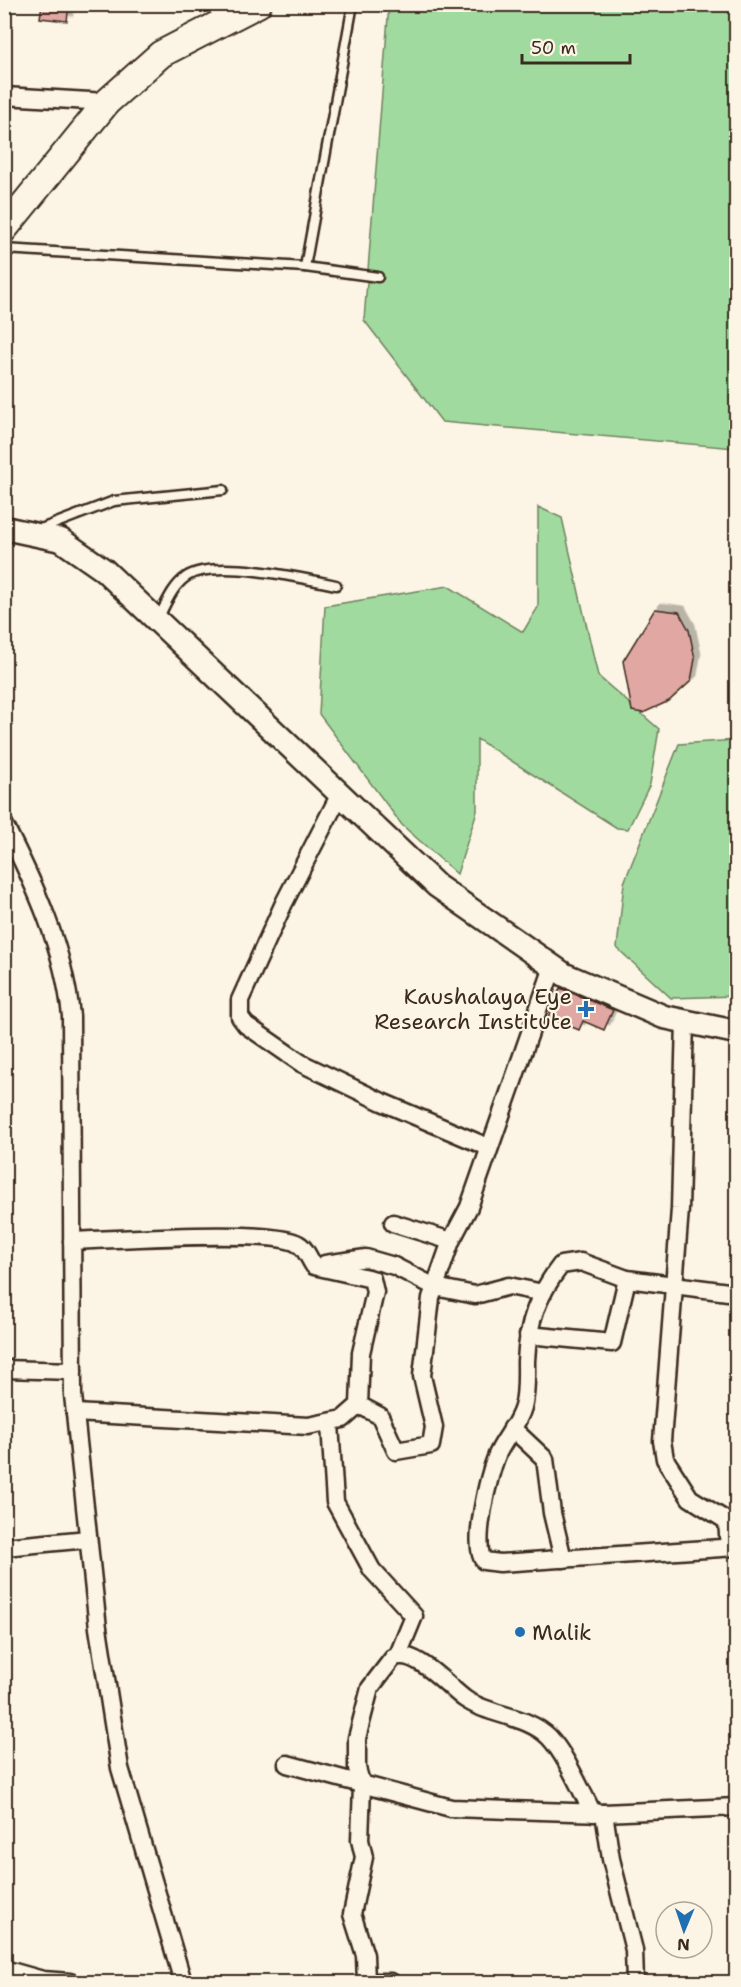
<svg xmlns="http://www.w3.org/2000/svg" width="741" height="1987" font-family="'Shantell Sans',sans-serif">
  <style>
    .green { fill: #a1da9f; stroke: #6e825e; stroke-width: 1.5 }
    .building { fill: #e1a7a3; stroke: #3b2a1e; stroke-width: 1.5; filter: url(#shadow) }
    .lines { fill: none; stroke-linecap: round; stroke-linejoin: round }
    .lane-casing { stroke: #3b2a1e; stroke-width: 13 }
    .street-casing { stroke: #3b2a1e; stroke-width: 21 }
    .secondary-casing { stroke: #3b2a1e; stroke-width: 27 }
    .primary-casing { stroke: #3b2a1e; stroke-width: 30 }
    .lane { stroke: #fcf5e5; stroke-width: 8 }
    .street { stroke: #fcf5e5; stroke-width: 16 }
    .secondary { stroke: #fcf5e5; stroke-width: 22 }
    .primary { stroke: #fcf5e5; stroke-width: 26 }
    .poi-dot { fill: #1f6fb2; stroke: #fcf5e5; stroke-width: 2 }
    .labels { text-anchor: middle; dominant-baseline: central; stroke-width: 4.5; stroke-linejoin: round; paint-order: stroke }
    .poi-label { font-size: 22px; fill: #3b2a1e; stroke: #fcf5e5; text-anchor: end }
  </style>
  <defs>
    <filter id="shadow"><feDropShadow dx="5.5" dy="-5.5" stdDeviation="0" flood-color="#0004"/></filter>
  </defs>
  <rect width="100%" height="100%" fill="#fcf5e5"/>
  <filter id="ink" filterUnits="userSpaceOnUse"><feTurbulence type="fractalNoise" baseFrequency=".0167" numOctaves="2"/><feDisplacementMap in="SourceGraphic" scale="12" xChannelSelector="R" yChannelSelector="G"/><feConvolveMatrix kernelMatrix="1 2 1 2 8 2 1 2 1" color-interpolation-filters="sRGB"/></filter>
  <g filter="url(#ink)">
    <g class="green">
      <polygon points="389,5 736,5 735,448 442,422 364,320"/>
      <polygon points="538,507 562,518 598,676 659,729 650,784 628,829 617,828 477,739 477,811 457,874 402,825 319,714 325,606 448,586 523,632 538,607"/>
      <polygon points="736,740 736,996 671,998 617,948 624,883 679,744"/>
    </g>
    <g class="building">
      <polygon points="42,4 69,4 67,21 40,18"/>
      <polygon points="655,609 679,612 689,630 695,659 691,681 669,701 643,713 632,711 623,661"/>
      <polygon points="560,988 613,1010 604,1030 583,1021 579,1030 548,1017"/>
    </g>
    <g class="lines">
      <g class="lane-casing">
        <g id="lane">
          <polyline points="4,249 305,267 353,4"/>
          <polyline points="305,267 378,277"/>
          <polyline points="38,530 114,501 223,490"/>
          <path d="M158,619C166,604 172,587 186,577C213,558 303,578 336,585"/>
        </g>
      </g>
      <g class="street-casing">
        <g id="street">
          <polyline points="4,96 107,102"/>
          <polyline points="341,792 284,903 240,1000 240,1017 246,1025 301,1063 382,1102 488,1147"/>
          <path d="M4,824C35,885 64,948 71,1016L73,1395L98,1628L120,1768L183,1982"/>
          <polyline points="685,1021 680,1209 662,1441 665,1459 690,1498 727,1521 729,1547"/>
          <polyline points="393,1223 451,1241"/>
          <path d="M72,1241C110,1240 274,1228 298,1244C306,1248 309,1259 314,1266L372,1279L375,1292L361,1353L359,1405L343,1419L308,1426L75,1413"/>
          <polyline points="325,1264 366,1258 394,1266 435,1287 475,1295 509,1286 543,1293"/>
          <path d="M736,1293L627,1279L581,1262L561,1265C537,1296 528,1322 526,1361C526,1376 527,1393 523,1407C518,1425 504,1439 497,1455C489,1474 471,1546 484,1561L500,1563L736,1547"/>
          <polyline points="528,1335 612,1343 627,1279"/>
          <polyline points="4,1369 73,1371"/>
          <polyline points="359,1405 380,1416 396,1451 431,1445 434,1427 422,1376 431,1298 451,1241 469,1207 553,967"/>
          <polyline points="330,1424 335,1502 372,1570 414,1616 398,1655"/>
          <polyline points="512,1428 545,1459 552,1513 563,1559"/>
          <polyline points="4,1547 88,1539"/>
          <polyline points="287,1764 451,1808 604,1813 736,1807"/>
          <polyline points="604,1813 611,1859 634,1950 635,1982"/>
          <polyline points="4,1969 43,1980 70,1982"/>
          <path d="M366,1982L365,1955L352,1914L364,1857L360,1840L362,1786L357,1768V1738L370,1688L393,1658C415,1647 448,1687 465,1699C490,1716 527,1715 549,1737C566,1755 581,1791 593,1813"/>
          <polyline points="371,1982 391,1982"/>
        </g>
      </g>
      <g class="secondary-casing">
        <polyline id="secondary" points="4,528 61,540 104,570 437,886 565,975 664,1017 736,1032"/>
      </g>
      <g class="primary-casing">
        <polyline id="primary" points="4,229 107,102 161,54 258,4"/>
      </g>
      <use href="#lane" class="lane"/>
      <use href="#street" class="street"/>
      <use href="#secondary" class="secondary"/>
      <use href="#primary" class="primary"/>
    </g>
  </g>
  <g class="poi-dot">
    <path d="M583 1000h6v6h6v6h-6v6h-6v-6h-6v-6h6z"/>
    <circle cx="520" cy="1632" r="6"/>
  </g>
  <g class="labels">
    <g class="poi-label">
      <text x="572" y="996">Kaushalaya Eye<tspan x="572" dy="25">Research Institute</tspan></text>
      <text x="532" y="1632" text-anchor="start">Malik</text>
    </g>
  </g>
  <rect width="741" height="1987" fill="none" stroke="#fcf5e5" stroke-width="24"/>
  <rect x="12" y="12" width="717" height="1963" fill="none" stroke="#3b2a1e" stroke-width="2" filter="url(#ink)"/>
  <g transform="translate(684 1930) rotate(182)"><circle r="28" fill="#fcf5e5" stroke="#afa495" stroke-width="1.5"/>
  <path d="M0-4.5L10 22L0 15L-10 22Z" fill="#1f6fb2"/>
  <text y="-9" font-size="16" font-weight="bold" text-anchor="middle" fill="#3b2a1e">N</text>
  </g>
  <path d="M522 54v9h108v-9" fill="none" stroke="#3b2a1e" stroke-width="3"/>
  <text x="531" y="54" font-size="18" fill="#3b2a1e" stroke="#fcf5e5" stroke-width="4.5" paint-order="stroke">50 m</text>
</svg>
